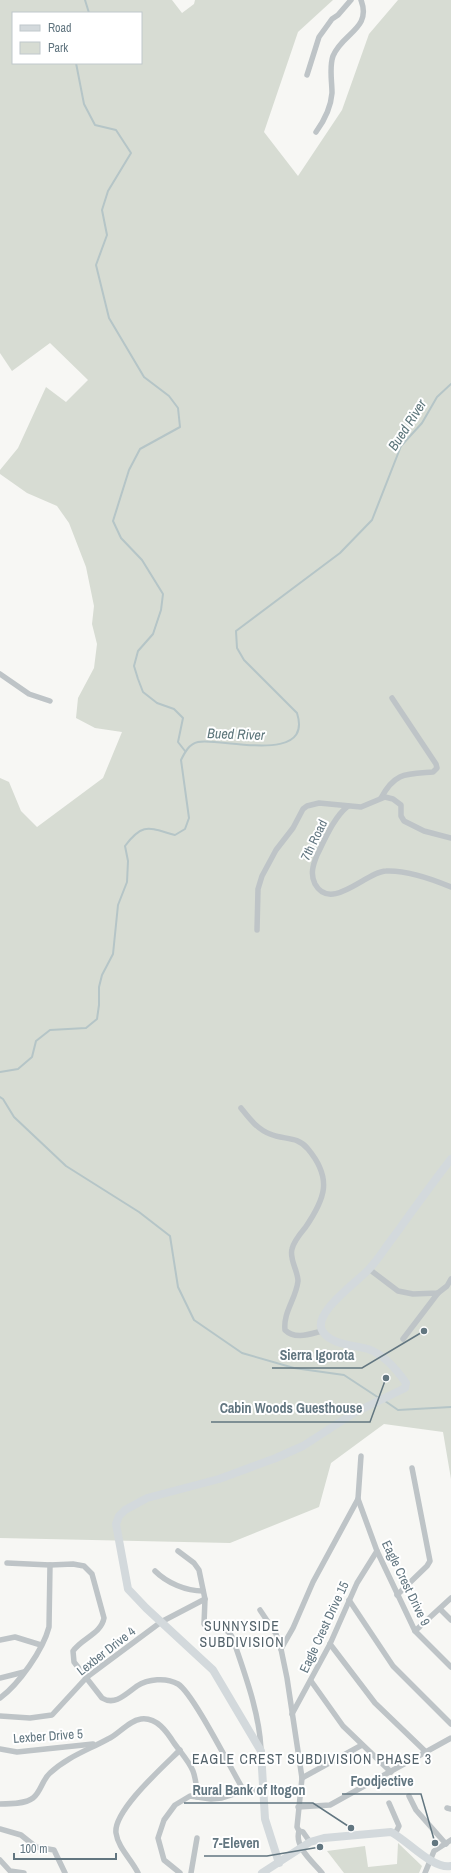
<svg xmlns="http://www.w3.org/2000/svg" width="451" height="1873" font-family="'Archivo Narrow',sans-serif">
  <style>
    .green { fill: #d7dcd3; fill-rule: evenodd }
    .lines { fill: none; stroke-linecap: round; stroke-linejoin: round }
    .stream { stroke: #b5c5c7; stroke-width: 2 }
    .street { stroke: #bec4c7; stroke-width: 5.5 }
    .secondary { stroke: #d3d9dc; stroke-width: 8 }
    .labels { text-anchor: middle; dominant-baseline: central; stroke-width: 4; stroke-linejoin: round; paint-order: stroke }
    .street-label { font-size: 13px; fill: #627680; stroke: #fff }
    .water-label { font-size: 14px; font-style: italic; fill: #5d767b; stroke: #fff }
    .neighbourhood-label { font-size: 14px; letter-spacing: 1px; fill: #54636b; stroke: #fff }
    .leader { fill: none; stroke: #627680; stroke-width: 1.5 }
    .callout-dot { fill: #627680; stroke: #fff; stroke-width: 1.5 }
    .callout-label { font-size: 14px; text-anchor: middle; font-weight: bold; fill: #627680; stroke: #fff; stroke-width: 4; stroke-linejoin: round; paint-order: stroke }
  </style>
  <rect width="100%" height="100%" fill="#f7f7f4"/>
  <g class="green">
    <path d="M0,0H172L182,13L194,4L195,0H333L298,32L264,132L298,176L342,110L369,34L398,0H451V1479L443,1432L384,1424L331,1463L319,1507L230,1543L0,1538V778L9,782L21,811L37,827L103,778L122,732L95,728L76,718L78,698L94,668L97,644L92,624L94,606L86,567L69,523L57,506L27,493L0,474V470L18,448L46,387L66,402L88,380L50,343L12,371L0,353ZM13,13H141V63H13Z"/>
    <polygon points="398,1843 422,1866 419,1873 344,1873 327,1851 365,1846 368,1867 397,1864"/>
  </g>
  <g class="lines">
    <g class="stream">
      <polyline points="85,0 89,13"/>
      <polyline points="76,63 84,104 95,125 116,130 131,153 108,191 102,210 107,235 96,265 109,318 144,377 169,396 178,408 180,427 140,449 129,470 113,521 121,538 142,560 163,594 161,610 153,634 138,651 134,666 138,679 143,692 157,703 174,709 183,718 178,742 185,751"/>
      <path d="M0,1072L18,1069L32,1057L36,1041L50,1030L86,1028L97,1019L99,1005V987L102,975L113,954L118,905L127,882L128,861L125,846C143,822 149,828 175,835L185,829L189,818L181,760C185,752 189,744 198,742C219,737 314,766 297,713L244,660L237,648L236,631L340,553L372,520L401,446L422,423L437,397L451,384"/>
      <polyline points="0,1097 3,1099 14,1117 66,1166 139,1212 170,1236 178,1287 194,1320 242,1353 294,1368 344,1375 379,1398"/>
      <polyline points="385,1401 398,1410 451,1407"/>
    </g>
    <g class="street">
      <polyline points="307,75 319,37 332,19 338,15 351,0"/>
      <path d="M316,132C324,121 331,106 332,93C332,81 329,67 333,56C342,33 372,29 361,0"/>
      <polyline points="0,674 29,694 50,701"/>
      <path d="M381,798C395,772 406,774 433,772L437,768L436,764L392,698"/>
      <path d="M348,806C334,817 325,839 317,855C313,865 310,874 315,884C331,913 367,871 386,871C407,870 432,879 451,887"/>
      <polyline points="257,930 258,889 262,876 276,850 293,828 303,809 307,806 319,803 361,807 385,797 393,799 401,805 401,816 404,821 424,831 451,838"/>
      <path d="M241,1108C249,1118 257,1129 270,1134C284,1140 298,1136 308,1149C333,1179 325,1199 305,1228C300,1234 294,1241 292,1249C289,1259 298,1271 298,1281C296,1299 283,1312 285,1330C295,1340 310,1334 322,1331"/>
      <polyline points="369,1269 398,1291 413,1294 438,1293 447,1286 451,1279"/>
      <polyline points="403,1339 438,1293"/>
      <polyline points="358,1499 377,1551 415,1631 451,1667"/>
      <path d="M178,1551L194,1563L199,1570L205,1599L204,1624L206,1626C218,1628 228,1627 233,1639C245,1675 259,1711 261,1749"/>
      <path d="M7,1563L50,1565L73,1564L84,1566L92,1574L104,1618C101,1634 82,1638 73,1651L74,1662L102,1698C115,1706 126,1694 137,1686C148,1679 166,1677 178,1684C193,1693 232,1771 244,1791"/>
      <path d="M155,1571C167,1583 186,1591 203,1591"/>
      <polyline points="397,1595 427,1566 430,1561 412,1468"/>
      <polyline points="349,1600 393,1666 451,1724"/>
      <polyline points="440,1609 451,1620"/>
      <path d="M260,1610L276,1634L281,1649L287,1678L302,1778L297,1827L299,1831C294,1847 313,1862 322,1873"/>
      <polyline points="415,1631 451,1598"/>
      <polyline points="0,1640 15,1637 41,1645"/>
      <polyline points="330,1644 375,1703 426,1752"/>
      <polyline points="281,1649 293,1628 313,1582 358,1499 361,1456"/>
      <polyline points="0,1678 24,1672"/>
      <polyline points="311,1681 343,1726 391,1772"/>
      <path d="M0,1698C19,1684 43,1650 49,1627L50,1565"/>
      <polyline points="292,1714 330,1644 357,1583 377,1551"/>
      <polyline points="0,1716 30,1718 52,1715 87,1677 161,1622 205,1599"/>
      <polyline points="0,1749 17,1752 93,1744"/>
      <polyline points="302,1778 362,1745"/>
      <polyline points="409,1796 416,1810 446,1844"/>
      <polyline points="389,1803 399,1826 395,1834"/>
      <path d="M0,1804C10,1804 25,1804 33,1798C41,1792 42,1780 50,1773C67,1757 88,1750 108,1739C119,1734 128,1721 141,1719C157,1717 167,1732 174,1743C191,1766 196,1768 197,1797"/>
      <polyline points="298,1807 330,1805 451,1738"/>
      <polyline points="447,1808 451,1809"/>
      <polyline points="0,1829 21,1835 36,1847 54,1850 65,1873"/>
      <polyline points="299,1831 303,1832 310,1842"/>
      <polyline points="0,1860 10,1871 24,1873"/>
      <path d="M138,1873C132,1860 118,1848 116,1833C113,1811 164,1766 180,1750"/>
      <polyline points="180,1873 164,1860 158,1838 164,1820 175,1805 190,1796 211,1799 222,1798 244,1791 263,1789"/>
      <polyline points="191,1873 197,1838"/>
      <polyline points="425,1873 434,1851 451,1840"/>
    </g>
    <g class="secondary">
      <path d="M279,1863L265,1819L261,1751L213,1670L146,1608L128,1589L116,1524L119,1516L125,1510L147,1498L219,1479L276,1458L303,1446L354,1413L405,1388L406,1383C397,1370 383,1354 368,1349C354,1345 332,1345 323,1332C310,1314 359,1281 369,1269C379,1259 386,1246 395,1235C413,1210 432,1184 451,1159"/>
      <path d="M262,1873L310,1842L324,1838L391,1832C407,1840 433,1870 451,1866"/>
    </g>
  </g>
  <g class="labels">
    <g class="street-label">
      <text transform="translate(314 840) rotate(-64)">7th Road</text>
      <text transform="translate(406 1583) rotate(64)">Eagle Crest Drive 9</text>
      <text transform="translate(324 1627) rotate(-65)">Eagle Crest Drive 15</text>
      <text transform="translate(106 1651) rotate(-38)">Lexber Drive 4</text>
      <text transform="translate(48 1736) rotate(-4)">Lexber Drive 5</text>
    </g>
    <g class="water-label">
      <text transform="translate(407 425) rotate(-57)">Bued River</text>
      <text transform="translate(236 734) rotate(2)">Bued River</text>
    </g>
    <g class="neighbourhood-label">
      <text x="242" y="1626">SUNNYSIDE<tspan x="242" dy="16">SUBDIVISION</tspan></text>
      <text x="312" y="1759">EAGLE CREST SUBDIVISION PHASE 3</text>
    </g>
  </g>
  <path class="leader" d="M424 1331L362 1368H272M386 1378L370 1422H211M435 1843L421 1794H342M351 1828L313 1803H184M320 1847L267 1856H204"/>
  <g class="callout-dot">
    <circle cx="424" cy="1331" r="4"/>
    <circle cx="386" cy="1378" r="4"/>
    <circle cx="435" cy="1843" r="4"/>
    <circle cx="351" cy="1828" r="4"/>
    <circle cx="320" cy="1847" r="4"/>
  </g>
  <g class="callout-label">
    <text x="317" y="1360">Sierra Igorota</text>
    <text x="291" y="1413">Cabin Woods Guesthouse</text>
    <text x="382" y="1786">Foodjective</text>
    <text x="249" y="1795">Rural Bank of Itogon</text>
    <text x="236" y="1848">7-Eleven</text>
  </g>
  <rect x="12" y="12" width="130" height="52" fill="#ffffff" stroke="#c0c8cc"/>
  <rect x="20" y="25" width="20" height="6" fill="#d3d9dc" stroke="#c0c8cc"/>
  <text x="48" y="32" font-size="12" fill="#627680">Road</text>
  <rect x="20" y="42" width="20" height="12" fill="#d7dcd3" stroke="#c0c8cc"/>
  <text x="48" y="52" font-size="12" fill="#627680">Park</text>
  <path d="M14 1853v6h102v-6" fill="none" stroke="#627680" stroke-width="2"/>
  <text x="20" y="1853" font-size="12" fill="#627680" stroke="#ffffff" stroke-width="3" paint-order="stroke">100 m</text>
</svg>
